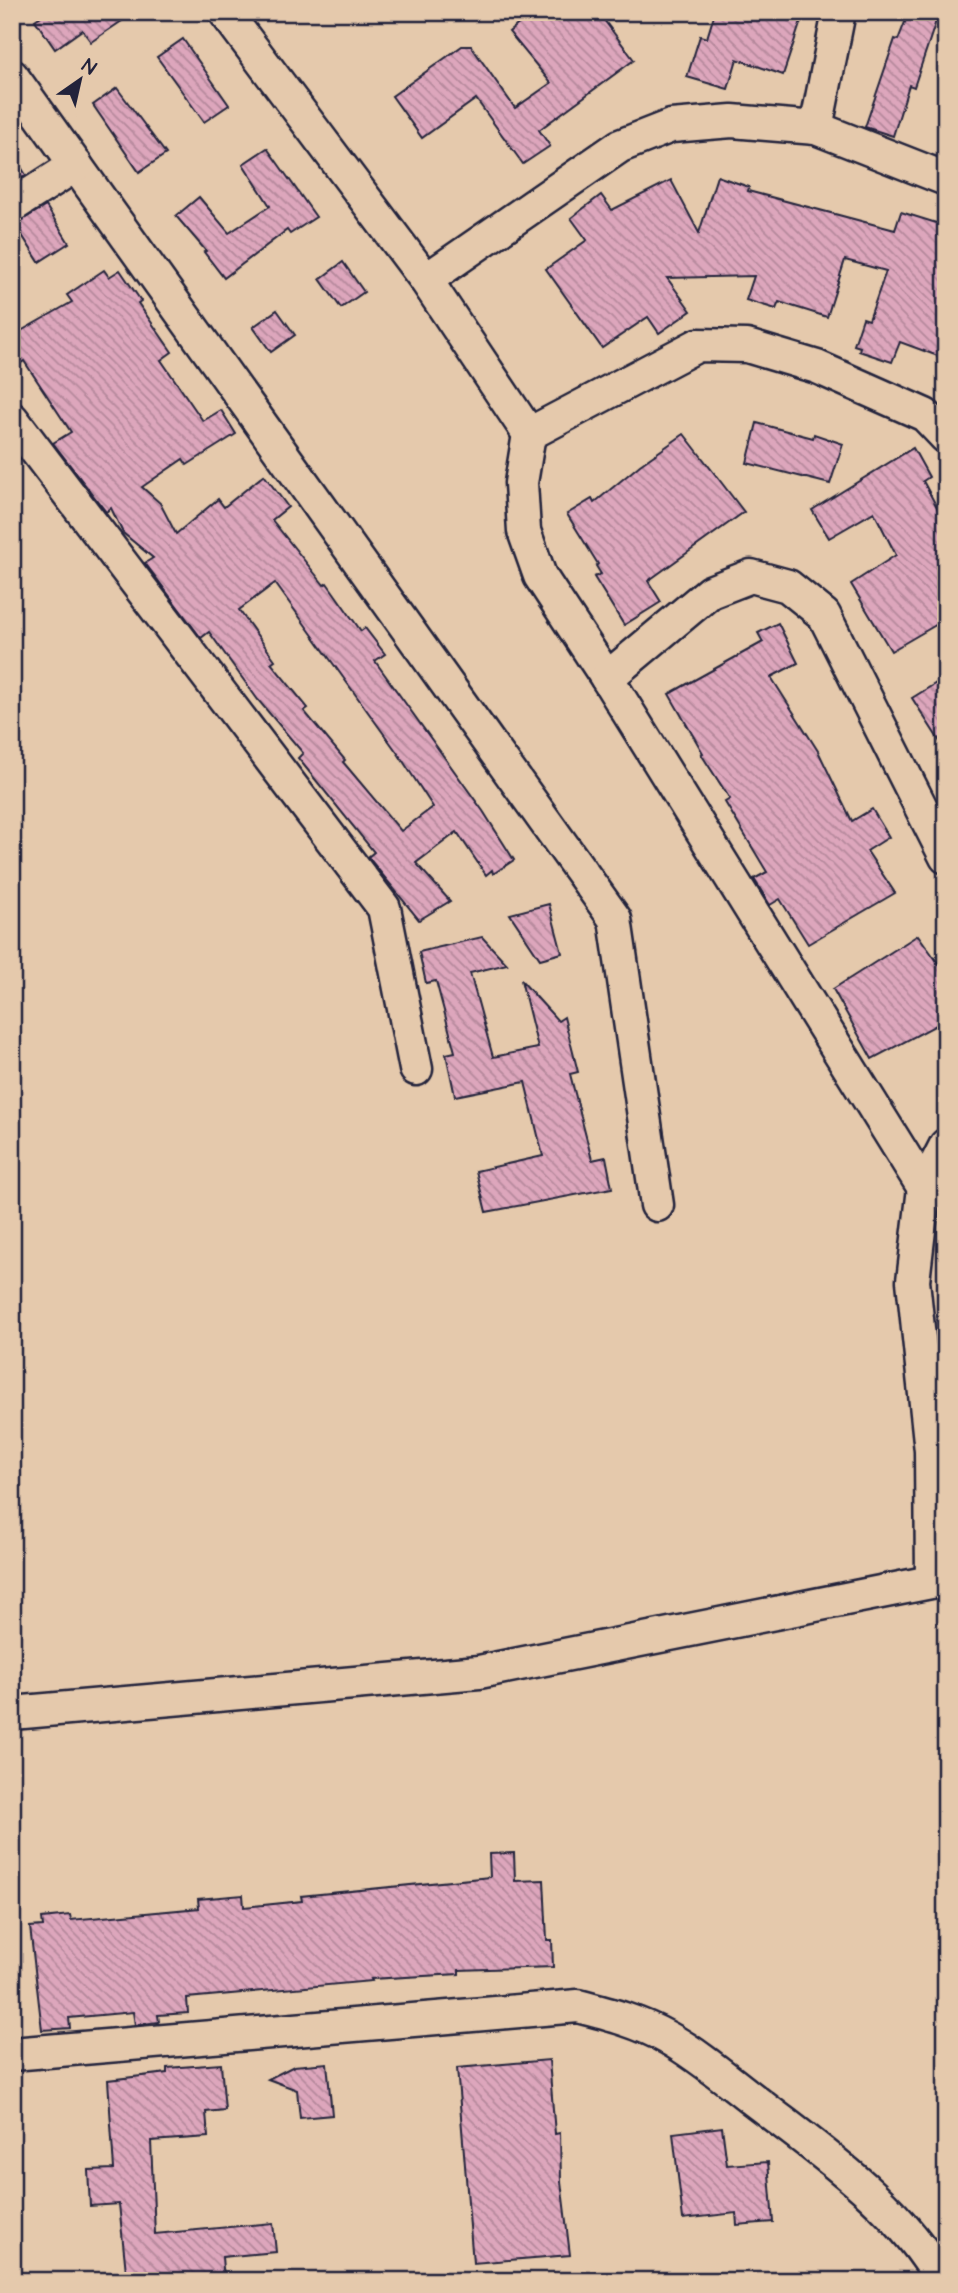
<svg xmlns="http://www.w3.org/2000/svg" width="958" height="2293" font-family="'Architects Daughter',sans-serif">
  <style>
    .building { fill: url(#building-back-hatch); stroke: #22223b; stroke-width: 2; fill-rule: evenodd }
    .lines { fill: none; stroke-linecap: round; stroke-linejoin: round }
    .minor-casing { stroke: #22223b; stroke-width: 37 }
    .minor { stroke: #e5c9ac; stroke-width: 32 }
  </style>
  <defs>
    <pattern id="building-back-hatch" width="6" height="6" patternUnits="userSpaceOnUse" patternTransform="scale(1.75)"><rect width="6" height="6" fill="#dda6bc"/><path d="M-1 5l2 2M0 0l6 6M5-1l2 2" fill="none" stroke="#b3879a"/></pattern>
  </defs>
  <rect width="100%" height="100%" fill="#e5c9ac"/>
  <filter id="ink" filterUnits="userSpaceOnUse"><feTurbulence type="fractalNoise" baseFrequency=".0143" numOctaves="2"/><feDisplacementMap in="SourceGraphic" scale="14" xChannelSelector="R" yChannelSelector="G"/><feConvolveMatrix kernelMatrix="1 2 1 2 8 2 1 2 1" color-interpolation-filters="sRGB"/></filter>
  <g filter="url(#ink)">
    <g class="building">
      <polygon points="47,12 135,12 91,42 82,30 55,49 35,20"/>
      <polygon points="533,12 598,12 634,60 539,130 550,146 523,164 476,99 422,138 392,96 462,46 471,46 515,108 551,83 509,32"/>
      <polygon points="715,12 804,12 783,75 737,59 728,89 687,77 700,36 707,38"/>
      <polygon points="909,12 939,12 914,87 909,85 893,136 865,127 895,39 898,40"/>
      <polygon points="183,39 229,105 204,122 157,57"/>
      <polygon points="117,88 166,154 139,172 93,105"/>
      <polygon points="267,148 316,217 290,234 287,230 224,278 204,252 206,251 176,216 199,197 229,233 270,206 243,164"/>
      <polygon points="12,153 26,175 12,184"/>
      <polygon points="717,176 749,187 748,191 895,230 901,212 946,226 946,359 900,342 892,362 859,351 860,347 854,345 863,318 869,320 886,271 845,260 827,317 779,302 776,309 746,300 754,276 667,278 691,311 659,333 648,317 602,348 546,269 587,240 571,218 601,195 612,210 671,180 699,233"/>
      <polygon points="46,206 69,243 39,262 15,224"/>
      <polygon points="343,262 364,292 341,308 320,279"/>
      <path d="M104,270L109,277L120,270L141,301L138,303L172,352L161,360L203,421L221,410L236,434L187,465L183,459L142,487L160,503L176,534L218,499L224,507L264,475L288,507L272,520L324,585L327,583L361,631L365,628L385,654L375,661L483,811L514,860L493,874L492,870L486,875L457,832L416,863L450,901L419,920L368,857L374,852L298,758L303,753L258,700L209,632L201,638L145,563L153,558L123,533L111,508L106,512L53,443L71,432L24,361L21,363L12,348V336L72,302L67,295ZM275,583L399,755L433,807L401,831L343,762L345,760L304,711L308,708L271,663L275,660L239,610Z"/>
      <polygon points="277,310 295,335 271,352 253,327"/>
      <polygon points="757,423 813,438 814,434 843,444 830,484 747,463"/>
      <polygon points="684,434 744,512 648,581 661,602 624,625 594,577 601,574 596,566 598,564 567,514 592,499 594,503 640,465"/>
      <polygon points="913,448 929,477 923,481 946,524 946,619 891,651 851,584 896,555 874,512 829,538 812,510"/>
      <polygon points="778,623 798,663 771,677 818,751 852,821 872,809 889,837 867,851 895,893 808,944 780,899 770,905 754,879 767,872 725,802 730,799 701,754 703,753 669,694 763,642 758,633"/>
      <polygon points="946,677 946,751 912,698"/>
      <polygon points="549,904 562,953 540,959 510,914"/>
      <polygon points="918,935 946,974 946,1020 872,1059 833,989"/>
      <polygon points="482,937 507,964 470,973 493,1057 538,1048 521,980 558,1021 564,1017 578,1072 570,1074 592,1160 606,1157 612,1188 486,1212 476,1171 543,1156 525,1082 455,1096 446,1054 455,1052 436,981 426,983 419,952"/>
      <polygon points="514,1853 515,1881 544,1880 547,1940 552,1940 553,1967 459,1970 459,1974 371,1979 372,1981 187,1998 188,2013 158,2015 159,2022 135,2025 133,2012 69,2018 70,2028 42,2030 30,1927 43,1926 42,1918 70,1915 71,1920 199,1908 198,1899 243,1895 244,1907 302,1901 301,1896 490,1877 489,1854"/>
      <polygon points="549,2060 555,2134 560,2133 561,2181 570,2255 473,2263 457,2068"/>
      <polygon points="327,2063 332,2115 300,2118 297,2090 268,2079 294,2066"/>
      <polygon points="221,2064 225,2110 206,2112 208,2137 151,2141 155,2234 273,2223 276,2252 222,2257 224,2281 127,2281 119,2204 90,2206 88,2170 114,2169 108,2080 167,2073 167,2068"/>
      <polygon points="722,2127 727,2165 768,2162 773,2222 737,2225 736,2213 683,2219 673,2133"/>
    </g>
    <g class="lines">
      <g class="minor-casing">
        <g id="minor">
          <polyline points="225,12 426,280 620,146 671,126 732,121 816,128 946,179"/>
          <polyline points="12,76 615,919 657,1205"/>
          <polyline points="816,128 839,12"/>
          <polyline points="12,206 76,165"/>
          <polyline points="426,280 529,434 698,345 747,346 817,367 925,415 946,437"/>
          <polyline points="12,419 384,908 416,1069"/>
          <polyline points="529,434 521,483 524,531 540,576 607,678 924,1188"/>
          <polyline points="607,678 710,592 751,576 788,586 824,615 946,857"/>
          <polyline points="932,1581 931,1451 913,1281 924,1188 946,1145"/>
          <polyline points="12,1713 479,1672 946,1579"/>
          <path d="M12,2054L578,2006C609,2014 640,2022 668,2038C702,2057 732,2084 763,2107C829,2158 900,2207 942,2281"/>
        </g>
      </g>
      <use href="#minor" class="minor"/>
    </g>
  </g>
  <rect width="958" height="2293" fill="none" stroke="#e5c9ac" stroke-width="42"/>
  <rect x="21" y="21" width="916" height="2251" fill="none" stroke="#22223b" stroke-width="2.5" filter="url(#ink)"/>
  <g transform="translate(80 80) rotate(34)" stroke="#e5c9ac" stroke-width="5" paint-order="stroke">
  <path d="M0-5L12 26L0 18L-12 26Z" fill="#22223b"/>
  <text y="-10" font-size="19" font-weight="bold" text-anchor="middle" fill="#22223b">N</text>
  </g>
</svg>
